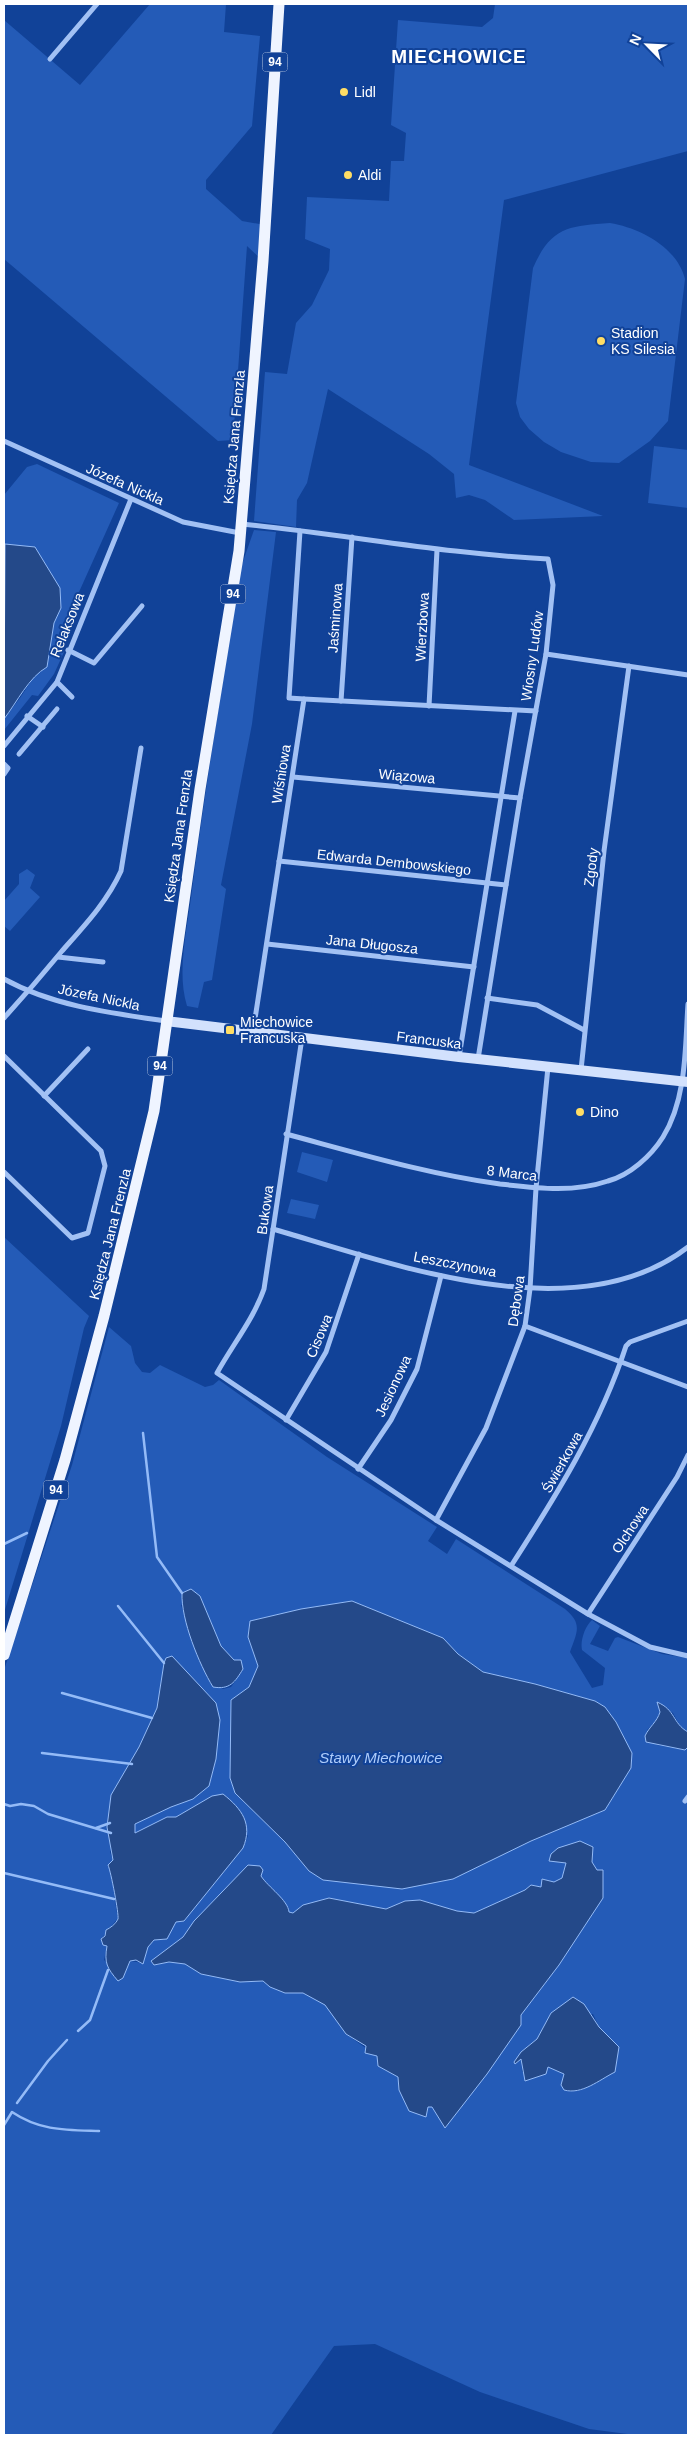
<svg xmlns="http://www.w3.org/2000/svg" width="692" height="2439" font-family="Helvetica,sans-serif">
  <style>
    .green { fill: #245bb7; fill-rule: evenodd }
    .water { fill: #244989; stroke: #94bbf7 }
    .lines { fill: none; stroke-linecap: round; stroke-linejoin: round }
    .stream { stroke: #94bbf7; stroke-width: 2.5 }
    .street { stroke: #a2c1f4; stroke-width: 5 }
    .secondary { stroke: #d2e1fd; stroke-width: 10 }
    .primary { stroke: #eff4ff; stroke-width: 11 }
    .poi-dot { fill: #ffdd65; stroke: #114298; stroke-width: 2 }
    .labels { text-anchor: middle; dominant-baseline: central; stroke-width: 4; stroke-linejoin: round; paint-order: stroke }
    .shield { fill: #114298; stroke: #b8c6e0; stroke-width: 1 }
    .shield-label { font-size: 12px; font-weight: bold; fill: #fff }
    .poi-label { font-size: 14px; fill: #fff; stroke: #114298; text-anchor: start }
    .street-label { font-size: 14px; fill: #fff; stroke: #114298 }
    .water-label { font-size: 15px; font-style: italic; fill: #aeccfa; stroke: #114298 }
    .district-label { font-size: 19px; font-weight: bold; letter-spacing: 1px; fill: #fff; stroke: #114298 }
  </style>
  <rect width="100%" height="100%" fill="#114298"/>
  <g class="green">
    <polygon points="150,4 226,4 224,32 260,36 252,126 206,180 206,189 242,221 265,225 263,261 247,246 233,440 218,441 4,259 4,20 80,85"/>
    <polygon points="495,4 688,4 688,151 504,200 469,465 603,516 514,520 485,500 469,495 456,498 454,474 429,454 328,389 307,483 297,500 296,527 254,521 265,372 287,374 296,323 312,305 329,270 330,249 305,239 307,197 389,201 391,161 404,161 406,133 391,125 398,20 482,27 493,18"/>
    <path d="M610,223C640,228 677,247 685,279L668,421L650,441L619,463L591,462L561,452L544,442L529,429L520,417L516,403L533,268C551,227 568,226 610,223Z"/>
    <polygon points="654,446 688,450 688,508 648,503"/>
    <polygon points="37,464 119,503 79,592 61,648 64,652 54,674 38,696 32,695 4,730 4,719 20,698 35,675 47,667 54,623 61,608 60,588 5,544 4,545 4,495 27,467"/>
    <path d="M254,530L276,532L252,724L221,885L226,889L212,980L204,982L198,1008L187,1006C176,971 188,926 192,890C206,782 224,674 241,567Z"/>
    <polygon points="27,869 35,875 30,888 40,897 10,931 4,926 4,901 19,884 19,874"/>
    <polygon points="302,1152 333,1160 327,1182 297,1172"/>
    <polygon points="291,1199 319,1205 315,1219 287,1213"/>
    <polygon points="4,1237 89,1316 84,1328 61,1426 4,1613"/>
    <path d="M109,1327L131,1346L135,1363L142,1372L150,1373L160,1365L205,1387L213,1385L219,1380L327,1457L437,1527L428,1541L447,1554L456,1539L565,1609C583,1624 577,1632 570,1652L592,1688L603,1685L605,1668L582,1650C580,1641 585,1626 592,1620L600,1626L590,1644L608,1651L615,1638L618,1637L662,1654L688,1658V1732L681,1728L673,1713L657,1702C664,1714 656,1722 647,1730L657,1745L685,1750L688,1747V2435H635L589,2429L480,2392L375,2344L334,2346L271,2435H4V1670L72,1465ZM200,1596L221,1646L234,1660L236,1680L231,1687L223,1689L209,1679L198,1656L181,1605ZM352,1601L443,1638L458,1654L483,1672L535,1684L595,1701L605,1707L616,1722L631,1768L605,1810L531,1841L309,1871L285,1842L235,1793L230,1778L231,1701L249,1687L258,1666L248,1637L250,1621L301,1609ZM172,1657L216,1703V1759L209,1786L193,1799L171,1807L135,1824V1833L167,1817H176L212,1796L248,1836L243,1848L184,1921H176L164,1940H154L148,1947L143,1963L130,1961L123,1978L104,1960L107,1946L101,1939L118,1918C114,1900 114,1882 108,1865L113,1860L110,1852L139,1747L157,1708L164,1663ZM592,1862L597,1870H603L559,1965L521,2015L486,2075L445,2127L432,2107L399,2090L398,2077L378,2066L377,2056L346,2034L326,2005L303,1993H285L270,1987L263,1981L240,1982L201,1974L185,1964L169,1962L155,1965L152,1961L183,1937L194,1921L205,1912L261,1876L266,1884L289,1908V1912L293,1913L303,1905L329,1898L386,1909L405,1901L420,1900L457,1911L474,1913L525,1890L531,1885L542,1887V1879L554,1882L563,1878L566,1863H558ZM551,2013L593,2014L599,2027L619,2047C606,2067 592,2098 564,2090V2074L548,2067L522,2072L521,2052L537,2039Z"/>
  </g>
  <g class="water">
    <path d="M5,544L35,547L60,588L61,608L54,623L47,667C29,677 17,702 4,719Z"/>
    <path d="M191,1589L200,1596L221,1646L234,1660H241L243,1669C235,1682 230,1690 213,1687C199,1664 181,1620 182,1593Z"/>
    <polygon points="352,1601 443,1638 458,1654 483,1672 535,1684 595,1701 605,1707 616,1722 632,1753 631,1768 605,1810 531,1841 453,1879 402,1889 323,1880 309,1871 285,1842 235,1793 230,1778 231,1700 249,1687 258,1666 248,1637 250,1621 301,1609"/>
    <path d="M172,1656L216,1703L220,1720L216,1759L209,1786L193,1799L171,1807L135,1824V1833L167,1817H176L212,1796L223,1794C242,1809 253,1824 243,1848L184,1921L176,1922L167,1939L154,1940L148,1947L143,1964L136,1960L130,1961L123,1978L118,1981C107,1968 104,1963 107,1946L103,1945L101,1939L105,1936L106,1930C110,1928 116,1924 118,1919C119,1914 111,1872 108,1865L113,1860L107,1827L111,1795L139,1747L157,1708L164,1663L166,1658Z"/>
    <path d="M657,1702C676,1710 672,1723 688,1732V1747L685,1750L646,1742L645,1736C649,1727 657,1722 660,1712Z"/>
    <path d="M580,1841L593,1847L592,1862L597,1870H603V1898L559,1965L521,2015V2025L487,2074L445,2128L432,2107H428L426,2117L409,2111L399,2090L398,2077L378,2066L377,2056L365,2053L366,2046L346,2034L325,2005L303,1993H285L270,1987L263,1981L240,1982L201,1974L185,1964L169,1962L154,1965L151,1961L183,1937L194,1921L248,1865L260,1866L263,1870L261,1876C268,1887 288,1900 289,1912L293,1913L303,1905L329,1898L386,1909L405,1901L420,1900L457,1911L474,1913L525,1890L531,1885L541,1887L542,1879L554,1882L562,1878L566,1863L549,1861L551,1854L558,1848Z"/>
    <path d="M573,1997L584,2004L599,2027L619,2047L615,2072C599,2080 582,2095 564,2090L561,2085L564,2074L548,2067L546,2074L525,2081L521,2059L515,2064L514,2062L521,2052L537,2039L551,2013Z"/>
  </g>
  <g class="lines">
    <g class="stream">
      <polyline points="143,1433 157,1557 182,1593"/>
      <polyline points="4,1544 27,1533"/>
      <polyline points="118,1606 164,1663"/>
      <polyline points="62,1693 152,1718"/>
      <polyline points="42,1753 132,1764"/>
      <polyline points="4,1804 10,1806 21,1804 34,1806 48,1814 111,1833"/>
      <polyline points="96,1828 110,1823"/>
      <polyline points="4,1873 114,1899"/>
      <polyline points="78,2031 90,2020 108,1970"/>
      <polyline points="17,2103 48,2061 67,2040"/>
      <path d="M4,2125L12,2112C40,2131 66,2130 99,2131"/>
    </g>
    <g class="street">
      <polyline points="50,59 97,4"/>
      <polyline points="4,441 183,522 240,533"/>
      <path d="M242,524C344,534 445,554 548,559L553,585L546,654L520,798L478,1059"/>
      <polyline points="68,650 94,663 142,606"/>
      <polyline points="546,654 688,675"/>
      <polyline points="57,682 72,697"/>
      <polyline points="304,699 536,711"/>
      <polyline points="341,701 352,537"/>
      <polyline points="429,706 437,550"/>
      <polyline points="27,716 43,727"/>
      <polyline points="4,746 57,682 131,499"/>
      <polyline points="19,754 57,709"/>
      <polyline points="4,764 8,768 4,774"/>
      <polyline points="293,777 520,798"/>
      <polyline points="279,861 506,885"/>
      <polyline points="267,944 474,967"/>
      <polyline points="58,957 103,962"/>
      <path d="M4,979C53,1006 110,1013 166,1021"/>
      <polyline points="487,998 537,1005 584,1030"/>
      <path d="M4,1018C24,996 43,974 62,951C84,926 107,902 121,871L141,748"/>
      <polyline points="253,1032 304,699 289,698 300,531"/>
      <path d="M302,1038L264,1289C253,1320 233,1344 217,1373L436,1520L588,1614L650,1647L688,1656"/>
      <polyline points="4,1056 101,1151 105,1166 88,1233 72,1238 4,1172"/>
      <polyline points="459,1057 515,711"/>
      <polyline points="581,1070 604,851 629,666"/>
      <polyline points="44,1096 88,1049"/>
      <path d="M286,1134C357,1153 427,1174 500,1184C536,1188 573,1193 608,1181C630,1175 651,1156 663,1137C687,1098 685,1047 688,1004"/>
      <path d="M273,1229C393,1264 577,1333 688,1247"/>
      <polyline points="525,1326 688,1387"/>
      <polyline points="286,1420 326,1352 359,1254"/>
      <polyline points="358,1469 391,1420 417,1369 441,1276"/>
      <polyline points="436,1520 486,1428 525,1326 530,1289 536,1188 548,1067"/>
      <path d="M511,1566C556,1496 600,1426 626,1346L630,1342L688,1321"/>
      <polyline points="588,1614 677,1477 688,1455"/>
      <polyline points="685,1801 688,1797"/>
    </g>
    <polyline class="secondary" points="166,1021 459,1057 688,1082"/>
    <polyline class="primary" points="4,1655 65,1460 104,1316 154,1111 200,789 239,551 263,261 279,4"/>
  </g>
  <g class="poi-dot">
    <circle cx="344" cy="92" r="5"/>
    <circle cx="348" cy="175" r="5"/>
    <circle cx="601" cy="341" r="5"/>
    <rect x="225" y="1025" width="10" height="10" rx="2.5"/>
    <circle cx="580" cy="1112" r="5"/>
  </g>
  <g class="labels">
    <g class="shield">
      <rect x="262.5" y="52.5" width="25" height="19" rx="4"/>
      <rect x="220.5" y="584.5" width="25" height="19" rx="4"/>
      <rect x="147.5" y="1056.5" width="25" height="19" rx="4"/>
      <rect x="43.5" y="1480.5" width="25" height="19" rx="4"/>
    </g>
    <g class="shield-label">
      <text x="275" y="62">94</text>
      <text x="233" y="594">94</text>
      <text x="160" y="1066">94</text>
      <text x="56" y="1490">94</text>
    </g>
    <g class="poi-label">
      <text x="354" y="92">Lidl</text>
      <text x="358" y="175">Aldi</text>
      <text x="611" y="333">Stadion<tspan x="611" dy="16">KS Silesia</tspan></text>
      <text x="240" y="1022">Miechowice<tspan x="240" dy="16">Francuska</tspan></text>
      <text x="590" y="1112">Dino</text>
    </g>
    <g class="street-label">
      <text transform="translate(234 437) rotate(-85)">Księdza Jana Frenzla</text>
      <text transform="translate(125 484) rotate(24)">Józefa Nickla</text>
      <text transform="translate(335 618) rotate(-86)">Jaśminowa</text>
      <text transform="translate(67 625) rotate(-68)">Relaksowa</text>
      <text transform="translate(422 627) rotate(-87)">Wierzbowa</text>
      <text transform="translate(532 656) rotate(-82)">Wiosny Ludów</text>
      <text transform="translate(281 774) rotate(-81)">Wiśniowa</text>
      <text transform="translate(407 776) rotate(5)">Wiązowa</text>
      <text transform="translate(178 836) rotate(-82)">Księdza Jana Frenzla</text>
      <text transform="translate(394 862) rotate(6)">Edwarda Dembowskiego</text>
      <text transform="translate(591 867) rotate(-83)">Zgody</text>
      <text transform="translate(372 944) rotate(6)">Jana Długosza</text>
      <text transform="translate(99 997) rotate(12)">Józefa Nickla</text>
      <text transform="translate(429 1040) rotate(7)">Francuska</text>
      <text transform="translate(512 1173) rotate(7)">8 Marca</text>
      <text transform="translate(265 1210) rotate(-82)">Bukowa</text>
      <text transform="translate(110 1234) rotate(-76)">Księdza Jana Frenzla</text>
      <text transform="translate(455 1264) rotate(11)">Leszczynowa</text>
      <text transform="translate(516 1301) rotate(-82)">Dębowa</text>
      <text transform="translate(319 1336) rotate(-67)">Cisowa</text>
      <text transform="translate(393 1386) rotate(-65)">Jesionowa</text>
      <text transform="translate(562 1462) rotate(-61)">Świerkowa</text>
      <text transform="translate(630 1529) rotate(-57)">Olchowa</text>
    </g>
    <g class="water-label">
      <text x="381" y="1757">Stawy Miechowice</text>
    </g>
    <g class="district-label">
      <text x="459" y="56">MIECHOWICE</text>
    </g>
  </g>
  <rect width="692" height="2439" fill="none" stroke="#ffffff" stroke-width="10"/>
  <g transform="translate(647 45) rotate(294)" stroke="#114298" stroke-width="4" paint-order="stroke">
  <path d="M0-4L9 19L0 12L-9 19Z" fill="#ffffff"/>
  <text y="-8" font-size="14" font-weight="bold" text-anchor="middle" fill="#ffffff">N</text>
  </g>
</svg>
